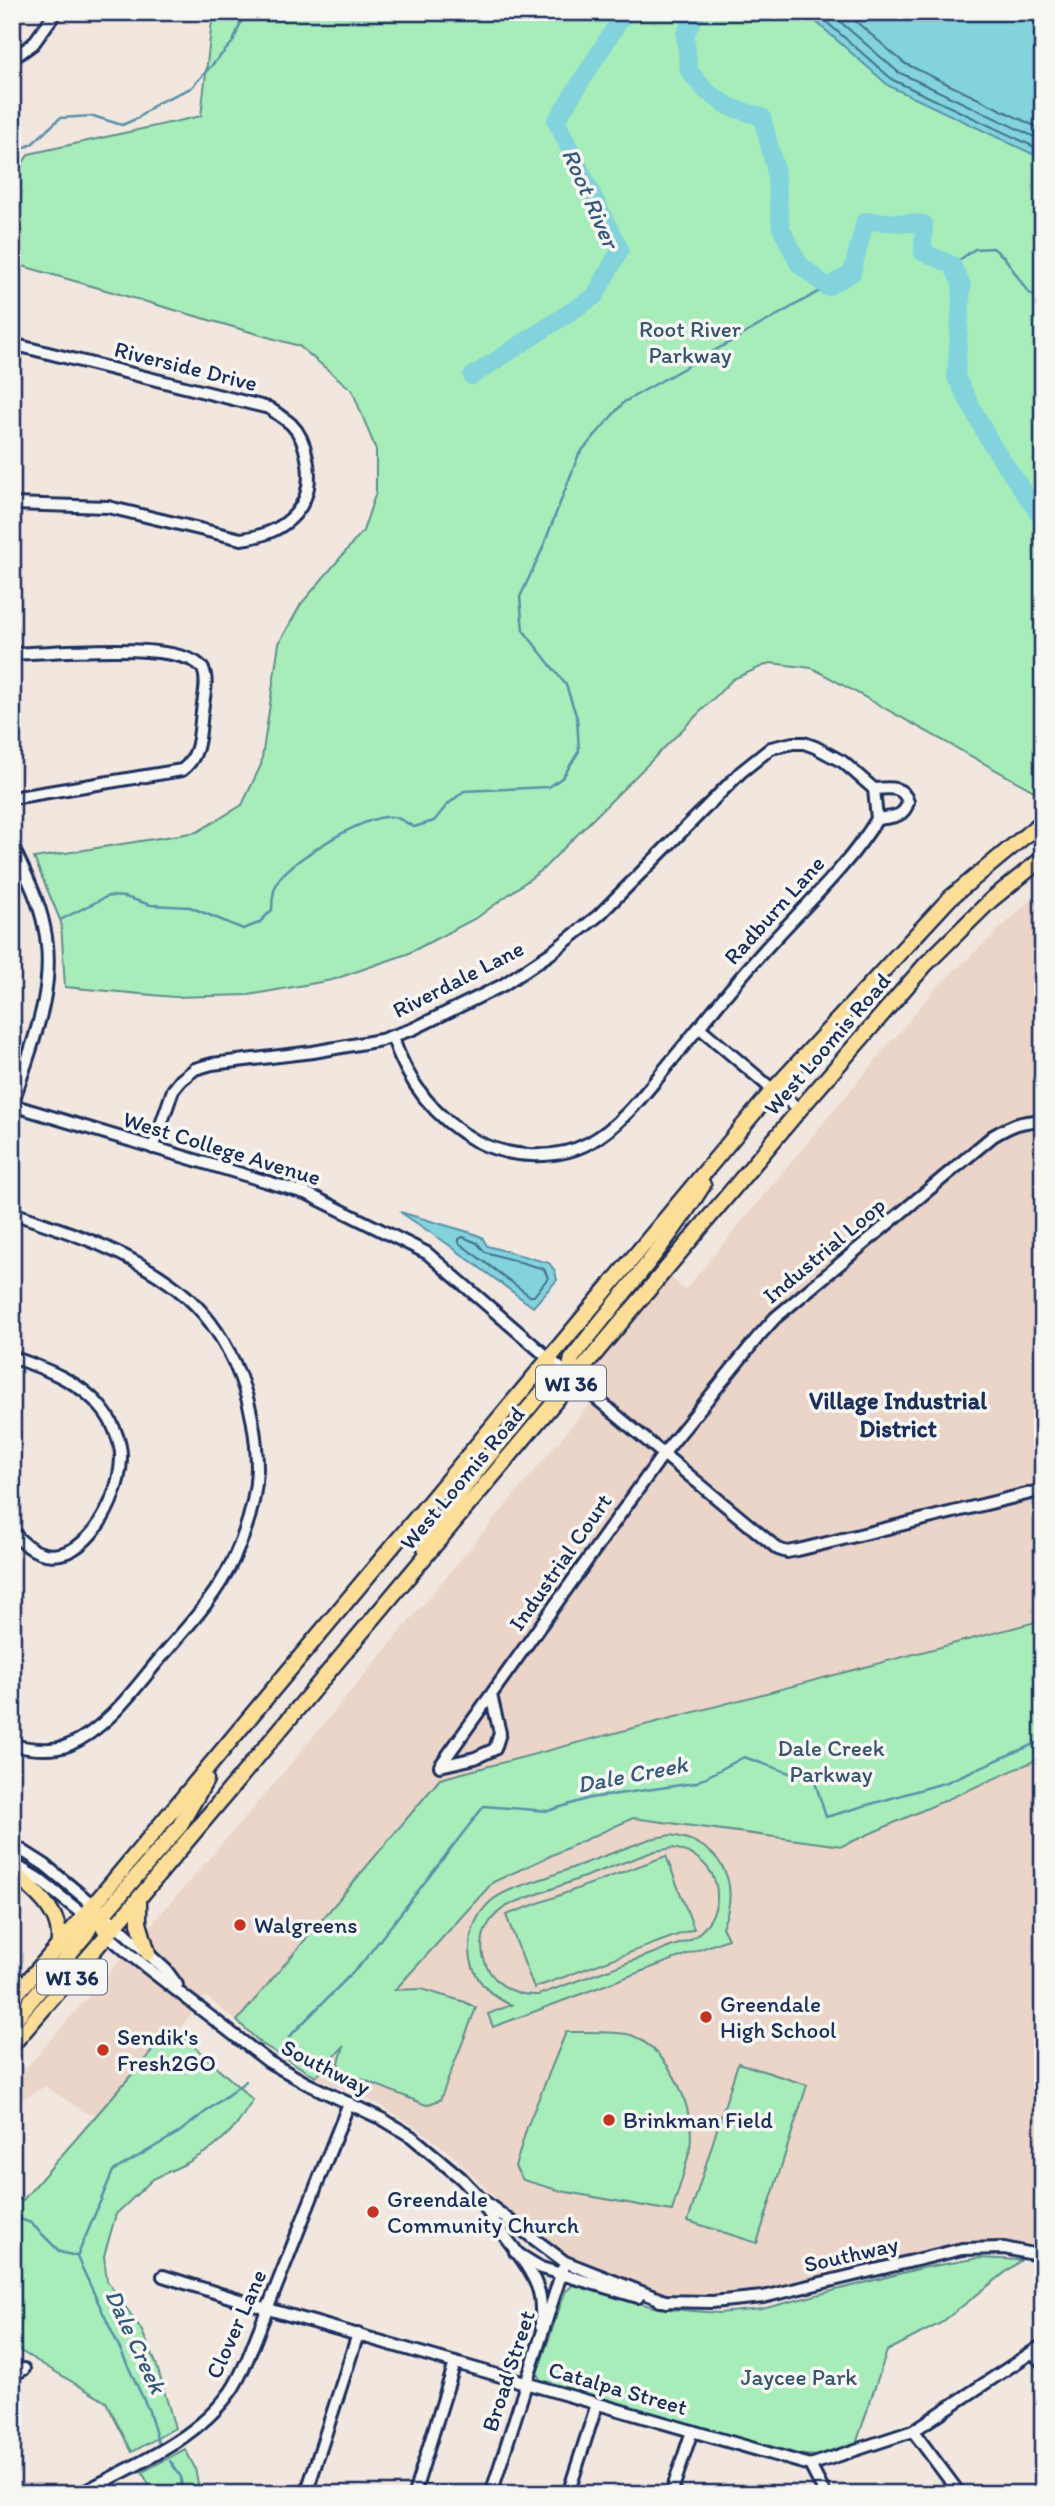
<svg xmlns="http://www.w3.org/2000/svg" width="1055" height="2506" font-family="Itim,sans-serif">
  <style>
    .built { fill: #ebd4c8 }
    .green { fill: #a6edba; stroke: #608e8c; stroke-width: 2; fill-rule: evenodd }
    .water { fill: #82d3dc; stroke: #5991aa; stroke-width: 2 }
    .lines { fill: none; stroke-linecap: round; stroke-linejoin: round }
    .shore { stroke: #447190; stroke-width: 2 }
    .stream { stroke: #5991aa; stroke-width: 2.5 }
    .river { stroke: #82d3dc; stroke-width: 18 }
    .minor-casing { stroke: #1b2f5e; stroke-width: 16 }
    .major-casing { stroke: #1b2f5e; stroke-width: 19 }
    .minor { stroke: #f6f6f2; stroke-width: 10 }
    .major { stroke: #fcde96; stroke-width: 14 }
    .poi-dot { fill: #c8321e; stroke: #f6f6f2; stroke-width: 2.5 }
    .labels { text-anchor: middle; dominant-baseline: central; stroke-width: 7; stroke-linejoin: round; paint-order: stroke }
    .shield { fill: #f6f6f2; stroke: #5d6b8a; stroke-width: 2 }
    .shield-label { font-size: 21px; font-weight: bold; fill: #1b2f5e }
    .park-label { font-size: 23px; fill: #375570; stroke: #f6f6f2 }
    .street-label { font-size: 23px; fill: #1b2f5e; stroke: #f6f6f2 }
    .poi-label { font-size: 23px; fill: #1b2f5e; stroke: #f6f6f2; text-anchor: start }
    .water-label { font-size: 24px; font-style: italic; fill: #35587e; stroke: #f6f6f2 }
    .neighbourhood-label { font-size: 24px; font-weight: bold; fill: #1b2f5e; stroke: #f6f6f2 }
  </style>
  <rect width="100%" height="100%" fill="#f1e7df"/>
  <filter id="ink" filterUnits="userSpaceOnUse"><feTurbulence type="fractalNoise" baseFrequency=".0143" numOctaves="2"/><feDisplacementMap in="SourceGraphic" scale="14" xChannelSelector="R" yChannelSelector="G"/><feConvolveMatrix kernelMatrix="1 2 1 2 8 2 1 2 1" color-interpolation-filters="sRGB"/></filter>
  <g filter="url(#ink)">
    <g class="built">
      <polygon points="1033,898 1043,901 1043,1620 440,1779 237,2021 205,1996 111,2117 86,2113 45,2086 23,2099 12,2094 12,2084 263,1797 595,1398 574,1380 664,1272 685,1290 934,990"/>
      <polygon points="1043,1757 1043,2248 993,2241 962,2243 756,2293 687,2297 652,2291 623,2281 550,2244 516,2220 457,2159 426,2134 382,2106 316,2077 493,1882 633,1818 842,1846"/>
    </g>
    <g class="green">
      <polygon points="213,12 1043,12 1043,796 812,668 770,663 733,679 542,870 478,917 407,954 332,980 249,995 174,997 65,987 61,922 34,858 197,832 242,805 261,765 279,643 301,604 363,531 376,492 376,450 352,390 299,346 12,263 12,178 29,154 201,116"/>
      <polygon points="1043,1620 1043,1757 842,1846 633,1818 493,1882 395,1990 421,1989 465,2002 476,2008 440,2100 426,2105 337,2069 344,2046 316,2077 262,2044 237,2021 440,1779"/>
      <path d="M671,1835C719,1842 743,1882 722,1927L728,1939L493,2027L488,2014L511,2005C491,1996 475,1982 471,1959C467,1938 475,1915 491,1901C506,1889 527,1884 545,1878C580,1865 615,1852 650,1839ZM673,1848C724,1858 732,1913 690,1940L538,1995C480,1997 460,1927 513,1903L655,1851Z"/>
      <polygon points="666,1856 694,1929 534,1988 506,1915"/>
      <polygon points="173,2027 253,2100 236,2126 214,2147 187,2163 153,2179 116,2214 104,2256 107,2281 141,2329 156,2363 175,2428 132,2452 106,2402 12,2346 12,2193 22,2201"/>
      <path d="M566,2032C581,2032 619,2031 631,2035C670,2050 696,2109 690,2148C686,2169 678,2190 672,2211L561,2191L523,2180L515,2167L527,2127Z"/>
      <polygon points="738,2063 807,2085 757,2243 688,2221"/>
      <polygon points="979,2258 1021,2260 941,2323 887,2351 856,2444 817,2456 792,2454 541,2381 537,2374 565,2292 574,2284 657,2308 719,2313 762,2309 922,2268"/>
      <polygon points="185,2449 195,2468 200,2494 154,2494 142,2472"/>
    </g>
    <g class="water">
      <polygon points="805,12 1043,12 1043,159 889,86"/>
      <polygon points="400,1212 472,1233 482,1237 487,1246 549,1263 555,1271 557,1280 533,1307 449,1245"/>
    </g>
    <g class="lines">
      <g class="shore">
        <polyline points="815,12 893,80 1043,151"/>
        <polyline points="829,12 898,72 1043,141"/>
        <polyline points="845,12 904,63 1043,130"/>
        <polygon points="463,1237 477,1243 485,1252 544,1269 548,1278 534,1296 530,1296 459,1243 459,1239"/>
      </g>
      <g class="stream">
        <polyline points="12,153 32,144 60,118 93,116 122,125 138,118 157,103 191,88 233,42 245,12"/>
        <polyline points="952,265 975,249 993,248 1005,258 1028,292 1043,301"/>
        <path d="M62,919L108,896L125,897L151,905L190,907L243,929L259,923L272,910C272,899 273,887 280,878C297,857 367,813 394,817C400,818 408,824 414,827L434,821L447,805L464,791L549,787L563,777L579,751L577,718L566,685L523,630L520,597L541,552L579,454L624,402L827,287"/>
        <polyline points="289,2037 362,1963 484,1806 548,1811 590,1798 695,1783 744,1757 815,1782 826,1817 947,1782 1043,1740"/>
        <polyline points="12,2216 31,2223 60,2252 76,2256"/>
        <polyline points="158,2442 149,2411 77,2257 113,2171 178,2133 246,2081"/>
        <polyline points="170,2461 181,2477 182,2494"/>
      </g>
      <g class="river">
        <polyline points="697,12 685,35 689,71 706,91 730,107 762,117 775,168 781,228 799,264 827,287 852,273 865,221 924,224 923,252 952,265 962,285 956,377 990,442 1043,520"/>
        <polyline points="472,376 595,296 620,250 556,121 625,12"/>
      </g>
      <g class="minor-casing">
        <g id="minor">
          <polyline points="12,59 33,44 56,12"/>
          <path d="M12,344L269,408C276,413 284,418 291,424C300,433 305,446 307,458C317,506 286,534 241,539L108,507L12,504"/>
          <path d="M12,654C47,653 185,639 203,669C209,681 203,699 202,712C199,734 201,756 182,770L12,798"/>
          <path d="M874,789C889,788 903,785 908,802C904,818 891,817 877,819"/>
          <path d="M12,845C24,871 38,897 44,926C58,988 31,1046 12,1105"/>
          <polyline points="700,1028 773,1090 800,1109"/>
          <path d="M392,1036C407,1081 434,1118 476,1141C509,1158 555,1161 589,1143C621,1126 645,1093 668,1065C696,1031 724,996 753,963C794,915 844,873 877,819"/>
          <polyline points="12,1105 308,1194 427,1253 574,1380 778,1549 787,1552 798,1550 1043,1490"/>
          <polyline points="153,1148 173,1090 181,1080 195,1069 212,1064 313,1052 381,1040 413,1029 503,985 551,953 599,915 741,772 771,748 793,743 804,743 815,747 843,762 874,789 877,819"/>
          <path d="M12,1213C73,1233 138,1254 187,1297C234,1339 257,1408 257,1469C256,1500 246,1532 233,1560C215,1599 184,1630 157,1662C133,1691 106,1729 69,1745C52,1752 30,1749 12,1745"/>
          <path d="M12,1357C44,1368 82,1382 103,1410C113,1422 122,1444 121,1459C119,1513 65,1596 12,1531"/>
          <path d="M491,1695L500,1733L495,1749L475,1758L440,1766L664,1453L758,1337L775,1318L993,1136C1010,1126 1022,1120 1043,1121"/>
          <polyline points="12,1844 45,1865 99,1910"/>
          <polyline points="12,1863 37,1878 89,1919"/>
          <polyline points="111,1920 166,1970 177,1985"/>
          <polyline points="104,1932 132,1956 269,2062 308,2084 384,2120 412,2137 461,2178 481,2199 565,2262 667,2302"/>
          <path d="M482,2202C497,2231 531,2263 539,2292C542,2303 541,2315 541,2326"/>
          <polyline points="515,2252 541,2268 638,2297"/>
          <polyline points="163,2276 268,2309 810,2465 913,2431 1043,2345"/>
          <polyline points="660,2301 712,2302 763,2297 962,2249 1004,2248 1043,2256"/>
          <polyline points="1033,2353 1043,2363"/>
          <polyline points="12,2375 24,2369"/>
          <polyline points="913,2431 960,2494"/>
          <polyline points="810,2465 825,2494"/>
          <path d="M80,2494C132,2466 196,2441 231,2391C238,2381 243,2369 248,2358L349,2103"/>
          <polyline points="306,2494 358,2334"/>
          <polyline points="414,2494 455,2363"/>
          <polyline points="491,2494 563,2268"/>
          <polyline points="568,2494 597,2404"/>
          <polyline points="671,2494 692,2431"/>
        </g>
      </g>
      <g class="major-casing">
        <g id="major">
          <path d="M574,1380L570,1368L572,1358C617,1300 665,1247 703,1185"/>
          <path d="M425,1548C459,1486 507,1436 550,1382L552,1374L548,1358"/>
          <path d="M12,1872C35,1891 65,1914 58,1947"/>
          <polyline points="139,1898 139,1923 148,1953"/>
          <polyline points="108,1935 103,1926 104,1914 179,1827 206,1780"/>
          <polyline points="12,1999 85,1915 773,1090 950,898 1043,821"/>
          <polyline points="12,2023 86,1934 93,1922 93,1905"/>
          <polyline points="12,2045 139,1898 800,1109 926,964 991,900 1043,858"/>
        </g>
      </g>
      <use href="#minor" class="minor"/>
      <use href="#major" class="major"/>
    </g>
  </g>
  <g class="poi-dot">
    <circle cx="240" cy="1925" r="7"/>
    <circle cx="706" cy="2017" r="7"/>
    <circle cx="103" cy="2050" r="7"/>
    <circle cx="609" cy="2120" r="7"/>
    <circle cx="373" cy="2212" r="7"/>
  </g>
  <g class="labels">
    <g class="shield">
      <rect x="536" y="1365.5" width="70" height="35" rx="5"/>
      <rect x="37" y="1959.5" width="70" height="35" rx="5"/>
    </g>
    <g class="shield-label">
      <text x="571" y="1383">WI 36</text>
      <text x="72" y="1977">WI 36</text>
    </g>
    <g class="park-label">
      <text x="690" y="329">Root River<tspan x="690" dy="26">Parkway</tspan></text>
      <text x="831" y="1748">Dale Creek<tspan x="831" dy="26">Parkway</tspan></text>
      <text x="799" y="2377">Jaycee Park</text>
    </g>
    <g class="street-label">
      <text transform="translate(186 366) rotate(14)">Riverside Drive</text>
      <text transform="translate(774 910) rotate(-48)">Radburn Lane</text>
      <text transform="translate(458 979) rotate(-27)">Riverdale Lane</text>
      <text transform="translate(827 1044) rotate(-49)">West Loomis Road</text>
      <text transform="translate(222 1148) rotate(17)">West College Avenue</text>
      <text transform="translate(824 1250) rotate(-40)">Industrial Loop</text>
      <text transform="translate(462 1478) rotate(-50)">West Loomis Road</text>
      <text transform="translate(560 1562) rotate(-55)">Industrial Court</text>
      <text transform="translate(326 2067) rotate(27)">Southway</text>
      <text transform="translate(851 2254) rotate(-13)">Southway</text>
      <text transform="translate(236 2324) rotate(-66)">Clover Lane</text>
      <text transform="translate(508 2371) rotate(-72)">Broad Street</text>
      <text transform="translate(618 2388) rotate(16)">Catalpa Street</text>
    </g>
    <g class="poi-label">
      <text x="254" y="1925">Walgreens</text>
      <text x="720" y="2004">Greendale<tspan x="720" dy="26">High School</tspan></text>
      <text x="117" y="2037">Sendik's<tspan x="117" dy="26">Fresh2GO</tspan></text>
      <text x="623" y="2120">Brinkman Field</text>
      <text x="387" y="2199">Greendale<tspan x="387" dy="26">Community Church</tspan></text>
    </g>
    <g class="water-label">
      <text transform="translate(591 198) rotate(66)">Root River</text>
      <text transform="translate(632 1774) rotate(-11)">Dale Creek</text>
      <text transform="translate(136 2341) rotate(65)">Dale Creek</text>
    </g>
    <g class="neighbourhood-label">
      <text x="898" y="1400">Village Industrial<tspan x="898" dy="28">District</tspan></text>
    </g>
  </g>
  <rect width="1055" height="2506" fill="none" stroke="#f6f6f2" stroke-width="42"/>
  <rect x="21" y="21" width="1013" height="2464" fill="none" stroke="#1b2f5e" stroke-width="2.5" filter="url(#ink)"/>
</svg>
